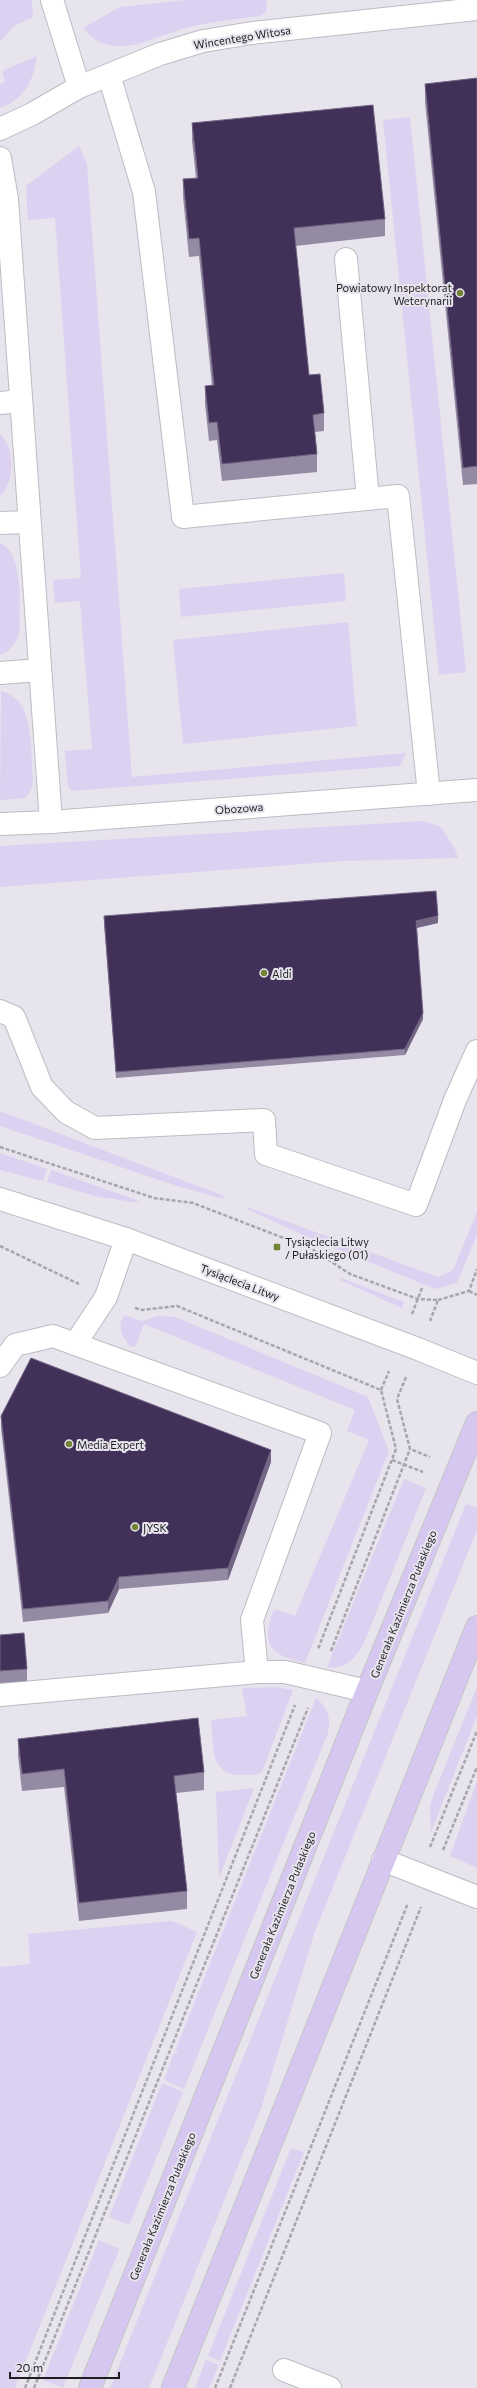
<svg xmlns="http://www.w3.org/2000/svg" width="477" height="2388" font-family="Commissioner,sans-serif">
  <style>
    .green { fill: #ddd1f1 }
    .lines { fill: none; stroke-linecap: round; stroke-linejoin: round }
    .minor-casing { stroke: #bdbbc3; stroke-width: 24 }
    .major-casing { stroke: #c4c4c5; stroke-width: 24 }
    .path { stroke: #a8a5ad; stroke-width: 2.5; stroke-dasharray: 4 2; stroke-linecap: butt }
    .minor { stroke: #fff; stroke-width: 22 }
    .major { stroke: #d6c7f1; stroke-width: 22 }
    .wall { fill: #948aa3 }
    .shaded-wall { fill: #736785 }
    .building { fill: #413159; stroke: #736785 }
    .poi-dot { fill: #728536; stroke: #e7e4ed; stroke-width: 1.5 }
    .labels { text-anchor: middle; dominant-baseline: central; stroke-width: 4; stroke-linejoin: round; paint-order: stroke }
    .street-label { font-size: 11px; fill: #1d1c1f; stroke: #e7e4ed }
    .poi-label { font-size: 11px; fill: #1d1c1f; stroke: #e7e4ed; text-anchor: start }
  </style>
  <rect width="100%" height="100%" fill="#e7e4ed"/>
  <g class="green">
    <polygon points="0,0 32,0 33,17 14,26 0,42"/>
    <path d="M186,0H267L266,12L260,16C238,19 215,21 193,26C156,34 114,66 83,28L120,7Z"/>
    <path d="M37,56C34,80 24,100 0,108V84L5,82L2,71Z"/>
    <polygon points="410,117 466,672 439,675 383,120"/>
    <polygon points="79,146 87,164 132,777 406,753 400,766 71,791 68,786 65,751 92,749 80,601 55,603 53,580 81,578 55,218 28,220 26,186"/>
    <path d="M0,434C15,447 15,483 0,496Z"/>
    <path d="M0,543C24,553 19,604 20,627C19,639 12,651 0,655Z"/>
    <polygon points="344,573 346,601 181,617 179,589"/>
    <polygon points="348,622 357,726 183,744 173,640"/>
    <path d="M1,691C36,700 30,749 33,778L32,787L26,798L0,800Z"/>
    <polygon points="424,821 441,827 455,849 458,858 342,861 0,887 0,846"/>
    <polygon points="0,1111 224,1196 223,1199 177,1186 0,1126"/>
    <polygon points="0,1153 47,1169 43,1181 0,1170"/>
    <polygon points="51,1170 134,1199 140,1203 99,1197 47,1182"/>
    <polygon points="247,1207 438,1277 453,1270 477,1212 477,1235 457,1283 435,1289 303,1235 247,1209"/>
    <polygon points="341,1278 404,1302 402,1308 340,1280"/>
    <path d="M125,1315L142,1321L158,1316L175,1317L368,1397L389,1451L305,1663C271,1655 261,1647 273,1611L278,1610L295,1616L369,1440L347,1431L355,1410L144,1324L135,1347L130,1346C122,1337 116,1325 125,1315Z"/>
    <path d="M404,1479L426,1488L368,1633C360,1652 351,1670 327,1667Z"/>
    <polygon points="466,1504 477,1508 477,1530 314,1934 262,2106 149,2388 110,2388"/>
    <path d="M275,1687L293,1690L262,1772C255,1776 249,1775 241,1775C208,1775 214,1744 211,1720L247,1716L242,1688Z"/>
    <polygon points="477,1687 477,1716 431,1832 430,1807 433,1796"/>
    <path d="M316,1698C328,1708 331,1717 328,1733L184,2089L164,2080L174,2053L177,2054L178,2052L175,2051Z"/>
    <polygon points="477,1781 477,1868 450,1856"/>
    <polygon points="254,1788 219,1878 216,1792"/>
    <polygon points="172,1921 197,1932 15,2388 0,2388 0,1967 30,1964 28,1934"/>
    <polygon points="162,2083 183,2092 130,2223 127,2224 109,2217"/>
    <polygon points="291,2148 304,2152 220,2361 208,2356"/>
    <polygon points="99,2240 118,2248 119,2250 63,2388 43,2380"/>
    <polygon points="206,2360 219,2365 209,2388 195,2388"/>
  </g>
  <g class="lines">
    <g class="minor-casing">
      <g id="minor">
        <polyline points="52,0 79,87"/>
        <polyline points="109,75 144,192 183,517 398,496 429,794"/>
        <polyline points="0,129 32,114 79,87 160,54 203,41 252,33 477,9"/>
        <polyline points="0,158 7,199 51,822"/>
        <polyline points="346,259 368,499"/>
        <polyline points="0,403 20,401"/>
        <polyline points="0,523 28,522"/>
        <polyline points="0,673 39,670"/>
        <polyline points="0,824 51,822 477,790"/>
        <polyline points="0,1011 14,1017 42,1087 66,1112 95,1128 264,1120 266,1154 416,1205 455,1100 477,1051"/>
        <polyline points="0,1199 126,1239 418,1349 477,1373"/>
        <polyline points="75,1344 106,1297 126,1239"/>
        <polyline points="0,1366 15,1345 53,1336 320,1433 252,1620 257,1672"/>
        <polyline points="0,1695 257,1672 285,1672 367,1691"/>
        <polyline points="383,1860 477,1897"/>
        <polyline points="284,2370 330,2388"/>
      </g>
    </g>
    <g class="major-casing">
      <g id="major">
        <polyline points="90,2388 367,1691 477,1423"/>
        <polyline points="173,2388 477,1627"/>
      </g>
    </g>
    <g class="path">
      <polyline points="0,1147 154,1198 193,1203 312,1249 350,1274 418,1299 438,1300 430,1321"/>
      <polyline points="0,1246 79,1284"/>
      <polyline points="469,1291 477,1295"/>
      <polyline points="438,1300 469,1291 477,1269"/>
      <polyline points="135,1308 142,1310 177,1306 381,1390 396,1449 318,1649"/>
      <polyline points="412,1314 422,1288"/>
      <polyline points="406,1377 397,1399 410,1449 430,1457"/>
      <polyline points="381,1390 389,1371"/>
      <polyline points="392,1460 423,1472"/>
      <polyline points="331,1651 410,1449"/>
      <polyline points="430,1847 477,1731"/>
      <polyline points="443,1850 477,1767"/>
      <polyline points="25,2388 295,1705"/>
      <polyline points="34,2388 308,1708"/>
      <polyline points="215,2388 408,1903"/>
      <polyline points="230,2388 421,1907"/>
    </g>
    <use href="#minor" class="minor"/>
    <use href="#major" class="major"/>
  </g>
  <g class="wall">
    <polygon points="477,78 477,484 463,485 425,102 425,84"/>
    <polygon points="192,123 385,219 385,236 295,246 309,375 324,413 324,431 315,432 317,454 317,472 222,481 217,440 209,441 205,404 205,386 212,386 199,256 189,257 183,197 183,179 196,178 192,141"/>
    <polygon points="104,916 438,923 417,928 423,1019 405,1055 116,1078 104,923"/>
    <polygon points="1,1416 271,1462 228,1580 119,1589 108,1613 23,1622 1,1428"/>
    <polygon points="0,1635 27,1669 27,1681 0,1683"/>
    <polygon points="18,1739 204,1772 204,1790 176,1793 187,1891 187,1909 79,1921 64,1787 22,1791 18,1756"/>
  </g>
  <g class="shaded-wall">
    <polygon points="438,916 438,923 416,928 416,921"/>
    <polygon points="423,1013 423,1019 405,1055 405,1049"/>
    <polygon points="271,1450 271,1462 228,1580 228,1568"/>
    <polygon points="119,1577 119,1589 108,1613 108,1601"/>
  </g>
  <g class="building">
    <polygon points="477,78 477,466 463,468 425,84"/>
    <polygon points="373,105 385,219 294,228 309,375 320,374 324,413 313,415 317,454 222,464 217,422 209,423 205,386 214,385 199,238 189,239 183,179 198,178 192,123"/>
    <polygon points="436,891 438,916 416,921 423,1013 405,1049 116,1072 104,916"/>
    <polygon points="31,1358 271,1450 228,1568 119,1577 108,1601 23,1609 1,1416"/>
    <polygon points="24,1633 27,1669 0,1671 0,1635"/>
    <polygon points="198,1718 204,1772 174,1776 187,1891 79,1903 64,1769 22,1774 18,1739"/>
  </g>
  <g class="poi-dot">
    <circle cx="460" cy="293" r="4"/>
    <circle cx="264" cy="973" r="4"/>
    <rect x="273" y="1243" width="8" height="8" rx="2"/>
    <circle cx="69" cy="1444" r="4"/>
    <circle cx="135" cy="1527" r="4"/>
  </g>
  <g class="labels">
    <g class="street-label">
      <text transform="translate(242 37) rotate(-9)">Wincentego Witosa</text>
      <text transform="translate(239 808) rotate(-4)">Obozowa</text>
      <text transform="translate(240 1282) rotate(21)">Tysiąclecia Litwy</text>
      <text transform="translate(403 1604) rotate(-68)">Generała Kazimierza Pułaskiego</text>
      <text transform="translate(282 1905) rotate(-68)">Generała Kazimierza Pułaskiego</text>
      <text transform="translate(162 2206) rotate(-68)">Generała Kazimierza Pułaskiego</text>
    </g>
    <g class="poi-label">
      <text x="452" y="287" text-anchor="end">Powiatowy Inspektorat<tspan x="452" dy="13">Weterynarii</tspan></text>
      <text x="272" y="973">Aldi</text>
      <text x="285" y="1241">Tysiąclecia Litwy<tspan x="285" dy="13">/ Pułaskiego (01)</tspan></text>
      <text x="77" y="1444">Media Expert</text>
      <text x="143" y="1527">JYSK</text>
    </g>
  </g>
  <path d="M10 2372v6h109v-6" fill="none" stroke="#1d1c1f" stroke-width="2"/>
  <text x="16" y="2372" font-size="12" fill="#1d1c1f" stroke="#e7e4ed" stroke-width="3" paint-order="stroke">20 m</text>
</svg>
